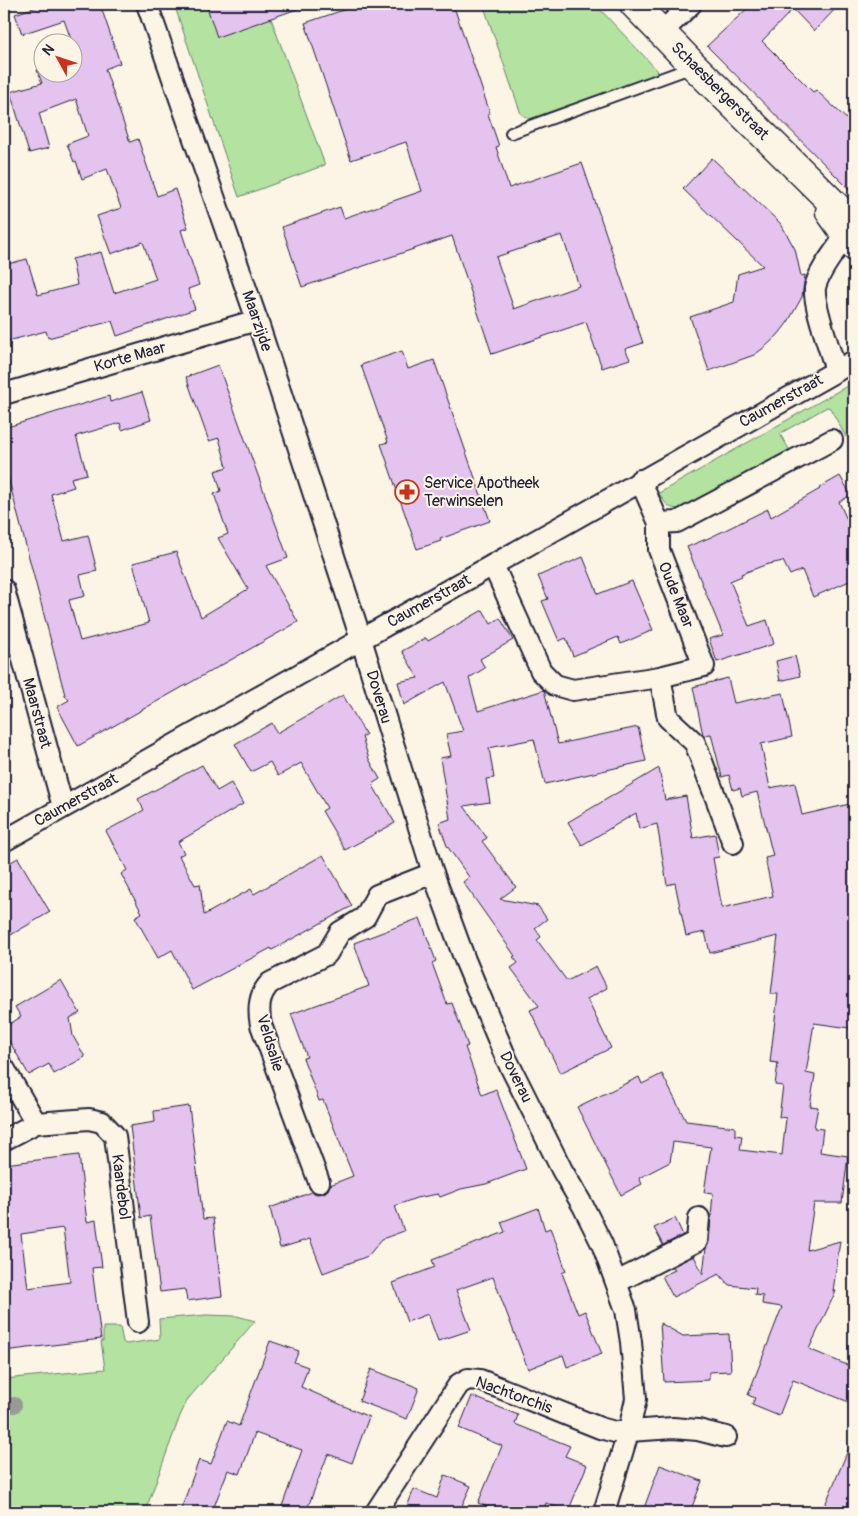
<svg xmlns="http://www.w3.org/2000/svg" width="858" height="1516" font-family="Pangolin,sans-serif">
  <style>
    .green { fill: #b3e2a1; stroke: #6a826e }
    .building { fill: #e5c3ef; stroke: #22223b; fill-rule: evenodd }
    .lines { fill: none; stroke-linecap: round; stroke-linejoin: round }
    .lane-casing { stroke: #22223b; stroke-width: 14 }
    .street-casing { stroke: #22223b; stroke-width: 24 }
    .secondary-casing { stroke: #22223b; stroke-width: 31 }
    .lane { stroke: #fcf5e5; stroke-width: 10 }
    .street { stroke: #fcf5e5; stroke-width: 20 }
    .secondary { stroke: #fcf5e5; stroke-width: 28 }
    .tree { fill: #989b95 }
    .labels { text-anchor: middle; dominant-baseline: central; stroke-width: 4; stroke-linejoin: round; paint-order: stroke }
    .street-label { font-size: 16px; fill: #22223b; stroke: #fcf5e5 }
    .poi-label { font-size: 16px; fill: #22223b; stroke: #fcf5e5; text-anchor: start }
  </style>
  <rect width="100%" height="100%" fill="#fcf5e5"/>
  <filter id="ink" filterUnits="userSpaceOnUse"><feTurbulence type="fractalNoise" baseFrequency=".02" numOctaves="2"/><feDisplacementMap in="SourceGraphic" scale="10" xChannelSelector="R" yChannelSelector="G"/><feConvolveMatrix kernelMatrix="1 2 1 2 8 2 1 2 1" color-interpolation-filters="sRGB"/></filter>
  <g filter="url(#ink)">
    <g class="green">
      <polygon points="174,4 291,4 269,13 325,165 239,197"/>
      <polygon points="483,4 595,4 658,71 654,75 529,119 521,114"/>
      <path d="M854,382V432L846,437L830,408L827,407L781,433L780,434L789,449L784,454L682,508C669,511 665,503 659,493Z"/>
      <polygon points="206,1315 237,1316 255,1321 188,1399 180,1416 145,1512 4,1512 4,1379 105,1369 101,1341 103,1341 103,1327 120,1327 123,1342 126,1344 160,1339 159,1319"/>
    </g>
    <g class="building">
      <polygon points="45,4 100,4 120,63 105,69 130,142 138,139 157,196 175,189 188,228 181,230 199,285 188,289 195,309 117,336 112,321 48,338 46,331 4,342 4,265 27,259 38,295 77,285 72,259 101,252 114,293 156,279 143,242 111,254 97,216 121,208 107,169 82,179 76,161 74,162 67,144 88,136 76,99 39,113 49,148 29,153 10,92 42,83 37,70 42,68 42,72 72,72 72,58 77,56 64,20 22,34 15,14"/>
      <polygon points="206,4 303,4 303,7 217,37"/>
      <path d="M361,4H453L490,113L488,114L499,146L496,147L509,188L582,163L643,343L625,349L630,359L602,368L586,322L492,354L452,236L302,287L282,227L340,207L344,218L422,191L406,142L351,160L305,23ZM562,235L579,286L514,309L496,257Z"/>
      <polygon points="752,4 840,4 814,31 793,9 762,41 813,92 816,90 854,126 854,194 707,46"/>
      <polygon points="712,158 781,224 795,249 801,276 805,275 802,297 788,322 778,335 765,347 754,355 709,371 690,317 734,302 738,274 763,266 683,189"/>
      <polygon points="402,351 408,369 434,360 490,521 440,539 441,541 417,549 381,444 388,442 361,365"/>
      <polygon points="218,365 288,558 266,566 298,622 78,746 57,707 69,700 65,695 4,462 4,428 109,396 110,402 142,392 151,420 122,430 120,423 76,436 87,474 71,478 74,487 51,494 64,541 88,535 97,571 80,575 85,596 69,600 80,641 149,623 133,563 176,552 201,617 248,589 218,538 228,534 214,494 221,491 215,471 227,467 219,438 209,441 206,433 186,377"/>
      <polygon points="840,476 851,495 839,502 854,535 854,579 813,597 802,570 790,575 783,561 765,565 741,574 742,576 730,581 749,626 767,620 774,644 717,662 709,639 723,635 687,547 711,537 768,509 771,517 820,489 819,488"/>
      <polygon points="583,557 598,594 632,581 653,630 621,644 618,637 573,656 566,638 559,641 542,601 548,599 538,576"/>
      <polygon points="483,610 491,624 500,618 513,640 480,659 485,668 469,678 478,711 544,690 558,744 638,727 646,761 545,784 534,739 489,748 494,778 486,779 490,802 464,806 487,838 482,841 516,887 500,899 538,906 547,919 535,928 541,937 537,940 567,981 596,966 607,988 587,999 611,1048 560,1073 530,1010 539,1006 511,968 518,963 513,957 515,956 463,882 469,877 447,846 439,823 450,819 440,758 451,756 446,734 463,731 445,682 404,705 398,682 418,678 402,651 426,638 428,641"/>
      <polygon points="795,656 800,676 780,681 776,661"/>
      <polygon points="728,678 734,703 783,693 792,737 761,744 770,788 795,783 802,815 854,803 854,965 850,1028 814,1023 806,1073 815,1075 810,1106 818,1107 814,1128 823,1129 820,1152 848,1156 842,1203 814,1203 807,1250 840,1241 833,1291 836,1291 809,1349 854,1368 854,1404 793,1380 779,1416 752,1405 755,1398 748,1395 782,1307 762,1304 763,1296 755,1295 756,1288 729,1285 719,1274 673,1297 662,1276 675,1270 673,1266 694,1256 703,1274 706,1248 709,1242 713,1193 704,1192 711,1147 673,1142 670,1162 639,1178 642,1184 621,1195 577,1107 639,1077 642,1084 662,1074 686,1121 735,1127 735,1135 742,1136 740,1150 782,1155 786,1118 779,1117 783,1086 775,1085 778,1063 770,1062 778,994 771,994 778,936 710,953 705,932 686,936 675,883 667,885 657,824 639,829 636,813 582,845 568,822 659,768 665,800 686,796 693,838 715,834 719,857 713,858 722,908 773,896 765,858 773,856 757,792 742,796 740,788 733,790 729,775 722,777 711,734 703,735 693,687"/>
      <polygon points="343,695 366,735 362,737 369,759 380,779 372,784 395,823 345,850 322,811 327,808 301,763 278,776 270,762 251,772 235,744 272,723 277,733"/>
      <polygon points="202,765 217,791 231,783 243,804 178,842 184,853 179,856 195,885 200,884 204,915 251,889 254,894 323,855 352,906 272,950 271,948 192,990 172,950 158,958 135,917 142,913 121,874 127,870 106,831 144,810 138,799"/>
      <polygon points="18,858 50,912 4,939 4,866"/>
      <polygon points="420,918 436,961 432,963 447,1004 452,1003 468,1046 465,1047 482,1095 496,1089 526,1169 486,1184 461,1189 440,1197 438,1194 416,1198 395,1206 404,1231 382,1239 368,1256 323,1273 310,1239 280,1248 270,1208 312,1192 317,1194 324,1193 328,1190 330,1185 353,1176 323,1100 319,1101 303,1058 307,1057 291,1014 369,986 354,943"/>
      <polygon points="61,980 80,1013 70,1018 73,1036 85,1057 54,1074 49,1064 29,1075 4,1032 4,1027 21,1017 15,1007"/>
      <polygon points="189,1106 203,1219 213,1218 222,1296 187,1301 185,1289 160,1292 150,1216 141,1218 130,1126 155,1122 154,1111"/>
      <path d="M79,1155L87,1222L96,1220L99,1244L102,1267L92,1268L101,1339L4,1351V1164ZM63,1228L70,1282L28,1288L21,1234Z"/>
      <polygon points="538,1208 545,1230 550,1228 558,1247 566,1271 562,1273 578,1314 585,1311 602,1354 567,1367 563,1355 528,1369 493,1277 456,1290 471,1330 438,1341 428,1314 407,1322 393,1283 435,1267 432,1260 505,1232 501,1222"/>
      <polygon points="675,1218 683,1235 663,1245 654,1228"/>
      <polygon points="660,1323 683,1336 729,1334 731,1371 709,1372 709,1380 664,1382"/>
      <polygon points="270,1341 299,1351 294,1362 308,1367 301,1387 369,1417 352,1463 328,1454 306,1512 280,1512 302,1450 255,1433 240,1474 228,1470 212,1512 180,1512 199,1460 211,1464 227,1421 239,1426"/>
      <polygon points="371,1369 419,1388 407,1419 359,1401"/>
      <polygon points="472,1396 518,1415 515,1424 570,1446 565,1456 587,1465 568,1512 546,1503 543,1512 500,1512 478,1503 502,1446 459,1428"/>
      <polygon points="854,1436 854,1497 848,1512 822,1512"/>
      <polygon points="660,1465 702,1481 690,1512 654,1512 644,1508"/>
      <polygon points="445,1475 471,1486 461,1508 470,1512 405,1512 414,1489 437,1498"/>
    </g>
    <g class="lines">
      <g class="lane-casing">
        <polyline id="lane" points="511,133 693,67"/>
      </g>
      <g class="street-casing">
        <g id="street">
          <polyline points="147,4 257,320 361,639 433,873 465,960 506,1058 562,1170 583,1206 602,1244 626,1310 631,1342 636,1399 629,1430 604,1512"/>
          <polyline points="662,32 691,4"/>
          <path d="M836,371C831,352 813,305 815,288C818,271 837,249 846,235"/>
          <polyline points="4,394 257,320"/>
          <polyline points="659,523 677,522 832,440"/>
          <polyline points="493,565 541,671 555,685 573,690 660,677 704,666 659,550 659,523 640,480"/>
          <polyline points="4,590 63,807"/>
          <polyline points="660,677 668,718 695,743 733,843"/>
          <polyline points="4,841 854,361"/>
          <polyline points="4,1068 36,1123"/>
          <polyline points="4,1140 36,1123 89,1119 102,1122 115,1136 138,1322"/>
          <path d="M319,1182L261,1025C258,1010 258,995 270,983L327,954L340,932L365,917L377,895L433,873"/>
          <polyline points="617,1282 697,1241 699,1218"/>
          <polyline points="376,1512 459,1384 468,1379 480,1380 600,1428 615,1432 673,1428 698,1430 726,1437"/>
        </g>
      </g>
      <g class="secondary-casing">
        <g id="secondary">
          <polyline points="634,4 694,66 854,224"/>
          <polyline points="830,212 854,246"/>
        </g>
      </g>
      <use href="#lane" class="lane"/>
      <use href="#street" class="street"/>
      <use href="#secondary" class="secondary"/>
    </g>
    <circle class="tree" cx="14" cy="1405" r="8"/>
  </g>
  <defs>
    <g id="pharmacy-ring" transform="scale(1.25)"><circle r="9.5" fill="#fcf5e5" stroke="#c8321e" stroke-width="1.5"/><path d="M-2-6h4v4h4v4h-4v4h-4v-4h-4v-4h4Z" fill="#c8321e"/></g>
  </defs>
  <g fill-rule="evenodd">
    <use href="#pharmacy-ring" x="407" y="492"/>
  </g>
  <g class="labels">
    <g class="street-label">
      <text transform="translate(720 91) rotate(45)">Schaesbergerstraat</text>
      <text transform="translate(257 321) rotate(71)">Maarzijde</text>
      <text transform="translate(130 357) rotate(-16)">Korte Maar</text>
      <text transform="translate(781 401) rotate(-29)">Caumerstraat</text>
      <text transform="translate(676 595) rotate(68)">Oude Maar</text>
      <text transform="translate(429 601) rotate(-29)">Caumerstraat</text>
      <text transform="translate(379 697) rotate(73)">Doverau</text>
      <text transform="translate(37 713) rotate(75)">Maarstraat</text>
      <text transform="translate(76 800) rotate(-29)">Caumerstraat</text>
      <text transform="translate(270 1043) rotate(73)">Veldsalie</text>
      <text transform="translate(516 1077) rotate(64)">Doverau</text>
      <text transform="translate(121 1187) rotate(83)">Kaardebol</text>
      <text transform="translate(514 1395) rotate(20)">Nachtorchis</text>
    </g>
    <g class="poi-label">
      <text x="424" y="483">Service Apotheek<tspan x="424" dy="18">Terwinselen</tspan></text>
    </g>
  </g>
  <rect width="858" height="1516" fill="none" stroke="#fcf5e5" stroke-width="20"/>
  <rect x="10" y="10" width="838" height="1496" fill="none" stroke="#22223b" stroke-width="2" filter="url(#ink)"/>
  <g transform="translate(58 58) rotate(310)"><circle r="24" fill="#fcf5e5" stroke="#a5a1a1"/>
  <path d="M0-4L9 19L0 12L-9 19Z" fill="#c8321e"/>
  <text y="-8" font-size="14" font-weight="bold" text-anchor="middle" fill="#22223b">N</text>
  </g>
</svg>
